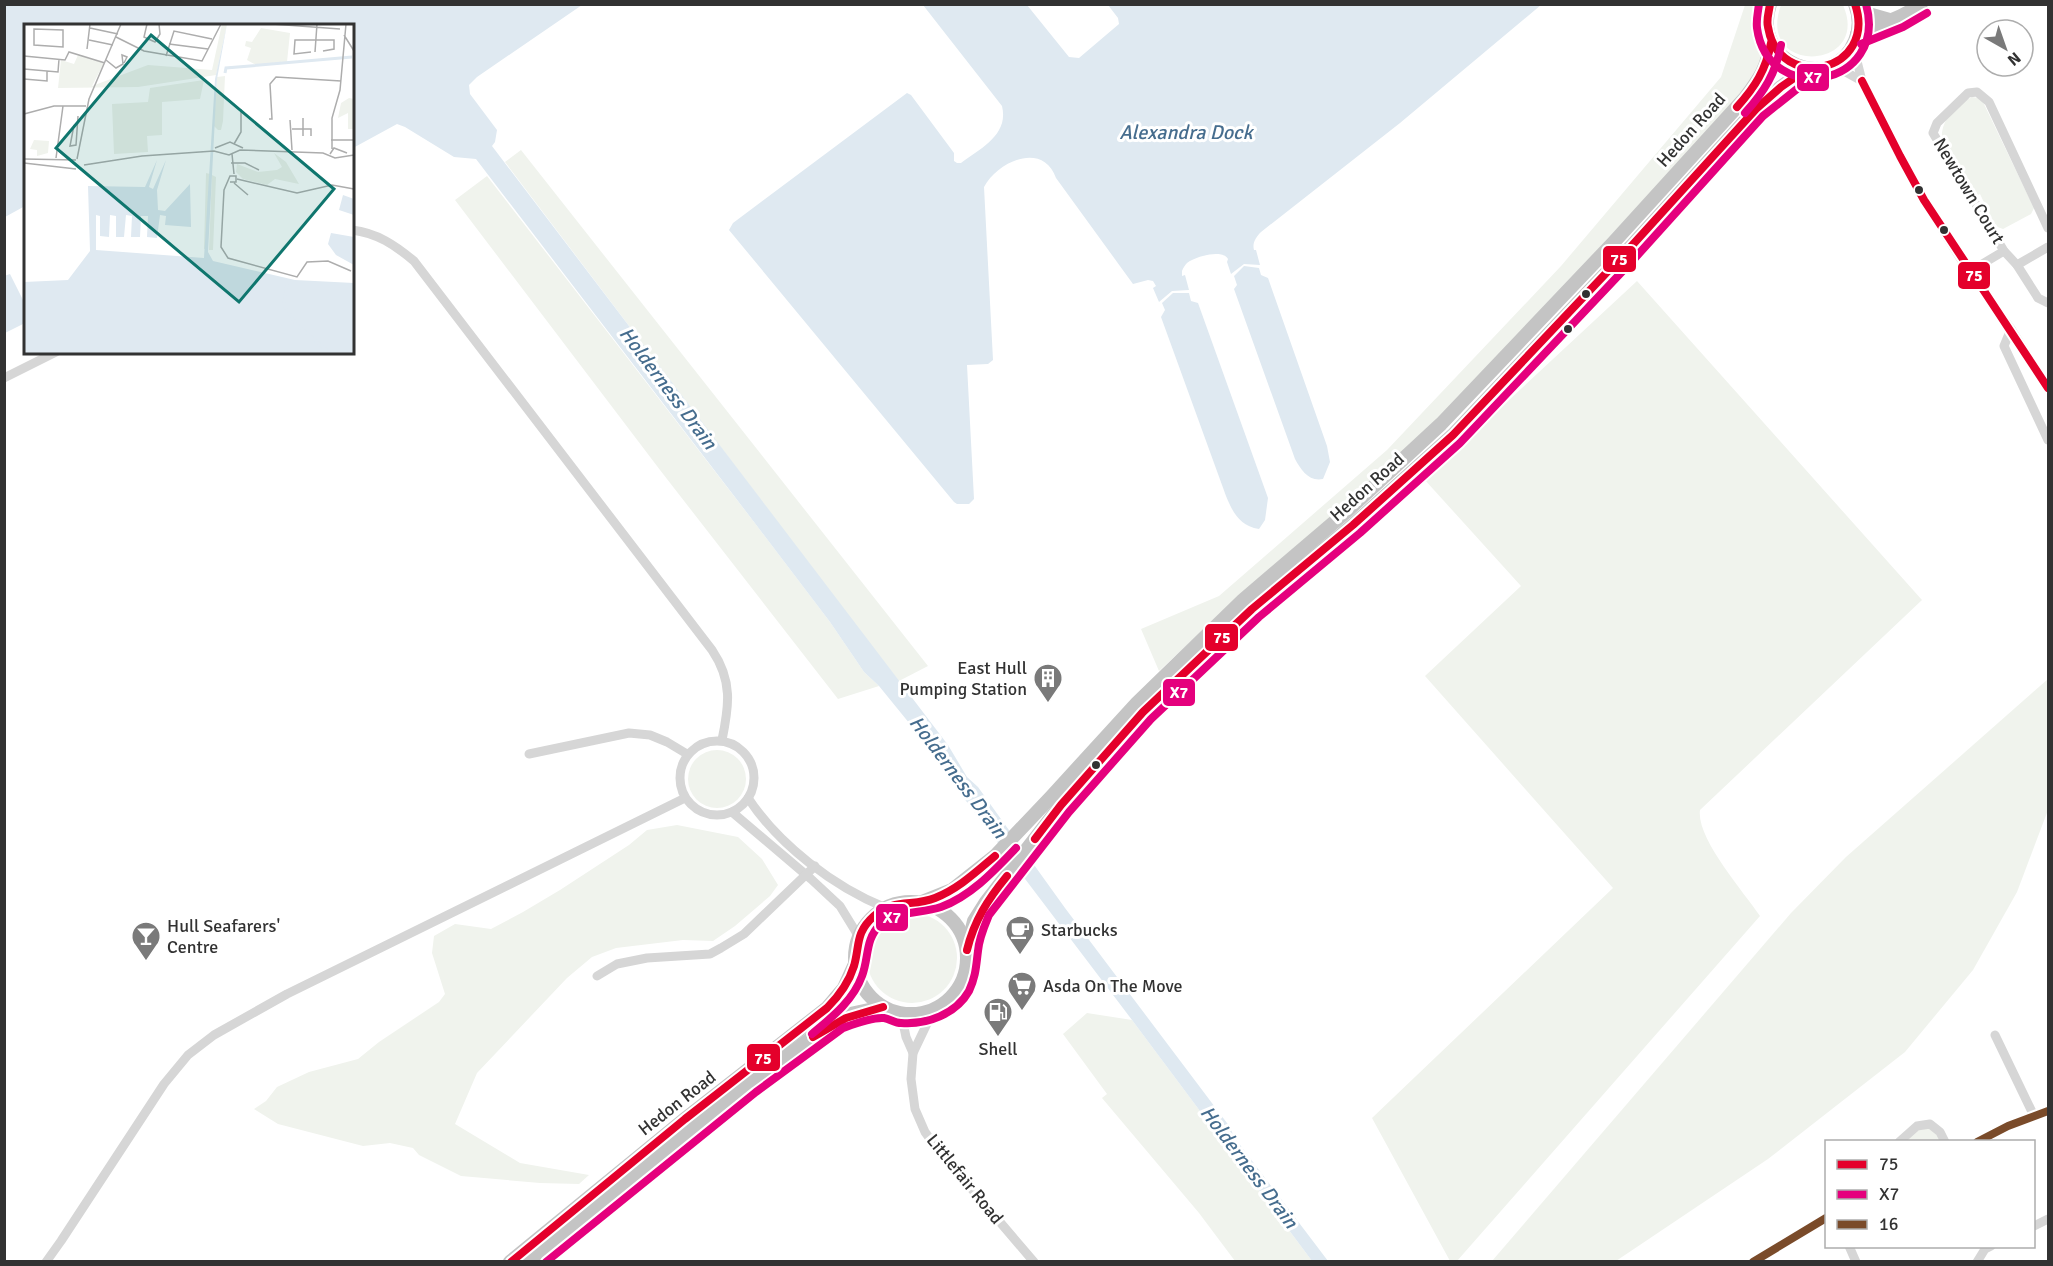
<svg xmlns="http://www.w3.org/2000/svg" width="2053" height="1266" font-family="Signika,sans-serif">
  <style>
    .green { fill: #f0f3ed }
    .water { fill: #dfe9f1 }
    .pier { fill: #fff }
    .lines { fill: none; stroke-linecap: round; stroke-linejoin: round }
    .minor { stroke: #d6d6d6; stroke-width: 9 }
    .highway { stroke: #c4c4c4; stroke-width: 14 }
    .bus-1-casing { stroke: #fff; stroke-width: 12 }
    .bus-2-casing { stroke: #fff; stroke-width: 12 }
    .bus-3-casing { stroke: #fff; stroke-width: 12 }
    .bus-1 { stroke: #e4002b; stroke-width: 8 }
    .bus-2 { stroke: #e5007d; stroke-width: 8 }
    .bus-3 { stroke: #7a4b2a; stroke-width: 8 }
    .bus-dot { fill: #323232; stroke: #fff; stroke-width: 2 }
    .labels { text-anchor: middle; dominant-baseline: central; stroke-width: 6; stroke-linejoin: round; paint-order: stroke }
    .street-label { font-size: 18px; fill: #323232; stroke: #fff }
    .poi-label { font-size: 18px; fill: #323232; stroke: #fff; text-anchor: start }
    .water-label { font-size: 20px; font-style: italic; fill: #466d8e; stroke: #fff }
    .inset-river { fill: none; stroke: #dfe9f1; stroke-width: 3 }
    .inset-road { fill: none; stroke: #adadad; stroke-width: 1.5 }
    .view { fill: #0f766e; fill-opacity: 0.15; stroke: #0f766e; stroke-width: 3 }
    .inset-edge { fill: none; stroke: #323232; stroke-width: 3 }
    .line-badge { stroke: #fff; stroke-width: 2 }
    .badge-label { font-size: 16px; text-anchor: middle; font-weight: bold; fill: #fff }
  </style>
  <rect width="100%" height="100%" fill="#fff"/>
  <g class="green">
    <polygon points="1745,5 1764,5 1759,26 1764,45 1761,73 1440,422 1343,511 1238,597 1159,671 1141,629 1219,596 1387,450 1561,266 1721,77"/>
    <path d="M1781,5H1843C1872,71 1755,76 1781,5Z"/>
    <path d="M1972,97L1979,98L1983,102L2034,208L2031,214L2003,229L1995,226L1980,194L1976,196L1942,137C1941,120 1957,104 1972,97Z"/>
    <polygon points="521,150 928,666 899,681 869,643 505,162"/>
    <polygon points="487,176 754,522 830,622 864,672 879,686 838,699 660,470 455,200"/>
    <path d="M1637,281L1922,600L1700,810C1696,838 1743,891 1760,916L1457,1261H1450L1372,1118L1613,888L1425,676L1521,586L1424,479Z"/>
    <polygon points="2048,679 2048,810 2017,892 1973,970 1905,1052 1768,1159 1616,1261 1492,1261 1791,913 1846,857"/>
    <circle cx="717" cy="779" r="29"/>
    <polygon points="677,825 738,837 762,859 778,885 770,896 735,926 713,941 683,940 616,948 592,957 567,978 477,1073 455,1124 520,1163 589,1175 579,1184 540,1183 461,1176 419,1155 413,1148 390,1143 363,1146 278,1124 254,1109 266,1101 277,1087 309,1072 358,1059 379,1042 439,1002 445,994 432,953 434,936 455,924 491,929 523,912 560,890 629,845 647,830"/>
    <circle cx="912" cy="958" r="45"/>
    <polygon points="1087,1013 1132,1020 1312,1261 1235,1261 1199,1213 1102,1098 1107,1094 1063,1034"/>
    <polygon points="1930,1124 1945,1142 1899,1142 1917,1126"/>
  </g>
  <g class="water">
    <polygon points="5,5 582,5 477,77 469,85 470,94 497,130 495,142 492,146 948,745 967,777 978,787 1065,908 1230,1127 1234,1137 1328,1261 1312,1261 1132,1020 960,793 956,784 933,757 914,729 879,686 864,672 830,622 754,522 476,159 454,157 405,127 397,124 353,148 352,26 26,26 25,323 5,333"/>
    <path d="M923,5H1027L1069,57L1079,58L1119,24L1118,18L1108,5H1541L1400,123L1261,232C1256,237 1252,243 1254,250H1256L1260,265L1244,264L1231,274L1227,262L1228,259C1223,249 1196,256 1187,263C1185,265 1183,268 1182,271V276L1185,275L1189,290L1172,291L1159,302L1153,288L1156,286L1153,281L1148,280L1133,284L1056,178C1043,141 998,161 984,187L993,360L988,364L967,365L974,499L969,504H957L954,502L729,230L733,223L907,93L911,95L954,153V161L957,163H961C981,148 1009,135 1002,106Z"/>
    <path d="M1244,266L1259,268L1261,275L1268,278L1327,446L1330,462L1323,479C1309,482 1301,470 1295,459L1234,289L1237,285L1234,276Z"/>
    <path d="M1173,293H1189L1191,301L1198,303L1268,498L1265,520L1259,529C1240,526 1233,513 1226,496L1161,317L1165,310L1162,303Z"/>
  </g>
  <polygon class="pier" points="25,206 25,304 10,274 4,276 5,217"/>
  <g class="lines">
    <g class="minor">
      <polyline points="1853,45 1862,81 1923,199 1969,272 2011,329 2048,388"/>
      <polyline points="1827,66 1844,71 1862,81"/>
      <polyline points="2048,228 1989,102 1977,92 1968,93 1937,123 1933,133 2004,251 2017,265 2038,298 2048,303"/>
      <path d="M352,230C377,233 395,245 414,261L712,650C733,681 729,706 722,740"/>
      <polyline points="2017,265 2048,247"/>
      <polyline points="1969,272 2004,251"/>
      <polyline points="2011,329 2004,346 2048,440"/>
      <polyline points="4,378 56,352"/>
      <circle cx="717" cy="778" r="37"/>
      <polyline points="529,754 629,733 650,735 667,742 687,754"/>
      <path d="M748,798C779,845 834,887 886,908"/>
      <polyline points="732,812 811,879 840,906 859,937"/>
      <polyline points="597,976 617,964 647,958 710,954 721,948 744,934 815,866"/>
      <polyline points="934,1009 913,1053 911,1079 915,1109 925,1132 936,1147 1034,1262"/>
      <polyline points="901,1013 906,1037 913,1053"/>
      <polyline points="1995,1035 2034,1116"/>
      <polyline points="1899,1142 1917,1126 1930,1124 1940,1132 1945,1142"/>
      <polyline points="1976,1142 2008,1126 2048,1111"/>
      <polyline points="2034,1226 2048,1219"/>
      <polyline points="1849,1246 1856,1262"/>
      <polyline points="46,1262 61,1241 164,1084 188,1055 214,1035 287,994 685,798"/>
      <polyline points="1752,1262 1826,1218"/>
      <polyline points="1977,1262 1985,1249 1991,1246"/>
    </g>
    <g class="highway">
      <path d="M1770,4C1750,64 1833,95 1855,41C1860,29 1860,17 1855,4"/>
      <polyline points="1858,11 1893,21"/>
      <path d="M1857,34C1879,24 1902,19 1921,4"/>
      <path d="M922,902L952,890L995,856L1051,797L1137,703L1243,600L1345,513L1441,424L1613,243L1745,98C1760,78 1767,68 1771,43"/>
      <circle cx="911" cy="958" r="56"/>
      <polyline points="967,950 974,921 986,902 1061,805 1143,712 1252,609 1353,525 1453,435 1627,251 1756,109 1781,87 1797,76 1815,69"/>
      <polyline points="510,1262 685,1119 827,1008 844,988 855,964"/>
      <polyline points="529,1262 750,1084 830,1024 850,1014 883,1007"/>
    </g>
    <g class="bus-1-casing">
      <g id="bus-1">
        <path d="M1770,4C1769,12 1766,20 1768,27C1779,94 1878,72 1855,4"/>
        <polyline points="1862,81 1900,156 1924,200 2048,388"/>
        <path d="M1737,107C1755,87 1766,70 1771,43"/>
        <polyline points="1035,839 1061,805 1143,712 1252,609 1353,525 1453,435 1627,251 1756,109 1781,87 1797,76 1815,69"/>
        <path d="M967,950C974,921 988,899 1007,876"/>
        <polyline points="813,1037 846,1018 883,1007"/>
        <path d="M511,1262L685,1119L827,1008C839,996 849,982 854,966C860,945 855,933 874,916C894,898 913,907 935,898C958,889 976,872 995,856"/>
      </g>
    </g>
    <g class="bus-2-casing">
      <g id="bus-2">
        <path d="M1759,4C1758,12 1756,20 1757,28C1768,108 1889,87 1866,4"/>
        <polyline points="1861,44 1903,27 1927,13"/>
        <path d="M1745,113C1764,92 1776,73 1781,45"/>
        <path d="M812,1034C831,1018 853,1001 862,976C869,958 865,939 880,925C896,910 921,914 941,907C971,896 994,871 1016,848"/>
        <path d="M546,1262L756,1092L843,1028C854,1024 872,1017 884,1018C890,1019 895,1023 901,1023C927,1025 956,1014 969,991C976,976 976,966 978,951C979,938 984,927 989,915L1069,812L1151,719L1259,617L1360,533L1460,443L1635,258L1763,116L1802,85L1819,79"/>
      </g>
    </g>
    <g class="bus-3-casing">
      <g id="bus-3">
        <polyline points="1977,1142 2008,1126 2048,1111"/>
        <polyline points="1753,1262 1826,1218"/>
      </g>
    </g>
    <use href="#bus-1" class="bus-1"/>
    <use href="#bus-2" class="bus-2"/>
    <use href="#bus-3" class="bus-3"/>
  </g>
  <defs>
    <g id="building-pin" transform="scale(1.5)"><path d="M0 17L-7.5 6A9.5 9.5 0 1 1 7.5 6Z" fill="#7a7a7a" stroke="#fff"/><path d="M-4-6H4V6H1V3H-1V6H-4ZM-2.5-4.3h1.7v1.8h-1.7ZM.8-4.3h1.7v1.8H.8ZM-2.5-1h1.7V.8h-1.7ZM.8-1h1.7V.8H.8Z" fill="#fff"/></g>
    <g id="cafe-pin" transform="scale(1.5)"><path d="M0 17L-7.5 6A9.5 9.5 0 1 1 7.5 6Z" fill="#7a7a7a" stroke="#fff"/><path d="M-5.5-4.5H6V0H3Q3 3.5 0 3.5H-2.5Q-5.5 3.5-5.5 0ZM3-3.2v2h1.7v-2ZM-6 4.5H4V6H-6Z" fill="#fff"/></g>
    <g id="bar-pin" transform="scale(1.5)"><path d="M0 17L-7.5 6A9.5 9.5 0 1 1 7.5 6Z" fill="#7a7a7a" stroke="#fff"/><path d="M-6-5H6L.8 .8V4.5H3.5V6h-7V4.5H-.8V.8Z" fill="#fff"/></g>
    <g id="supermarket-pin" transform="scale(1.5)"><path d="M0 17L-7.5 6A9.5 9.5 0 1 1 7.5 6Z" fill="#7a7a7a" stroke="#fff"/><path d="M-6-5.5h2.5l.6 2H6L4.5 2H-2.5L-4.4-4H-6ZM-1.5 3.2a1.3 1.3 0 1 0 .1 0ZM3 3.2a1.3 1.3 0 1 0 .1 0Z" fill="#fff"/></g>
    <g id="fuel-pin" transform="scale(1.5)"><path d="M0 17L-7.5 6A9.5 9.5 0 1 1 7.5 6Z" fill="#7a7a7a" stroke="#fff"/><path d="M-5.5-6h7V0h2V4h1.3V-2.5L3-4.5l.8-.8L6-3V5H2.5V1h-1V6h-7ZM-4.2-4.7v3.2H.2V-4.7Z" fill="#fff"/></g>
  </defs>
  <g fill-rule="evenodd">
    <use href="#building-pin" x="1048" y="678"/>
    <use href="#cafe-pin" x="1020" y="930"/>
    <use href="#bar-pin" x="146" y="936"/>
    <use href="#supermarket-pin" x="1022" y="986"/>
    <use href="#fuel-pin" x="998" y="1012"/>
  </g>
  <g class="bus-dot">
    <circle cx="1919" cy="190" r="5"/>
    <circle cx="1944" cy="230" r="5"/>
    <circle cx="1586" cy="294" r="5"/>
    <circle cx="1568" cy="329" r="5"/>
    <circle cx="1096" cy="765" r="5"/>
  </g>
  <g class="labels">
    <g class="street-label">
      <text transform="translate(1691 130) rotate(-48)">Hedon Road</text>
      <text transform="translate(1969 191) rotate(59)">Newtown Court</text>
      <text transform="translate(1367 487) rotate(-42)">Hedon Road</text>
      <text transform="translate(677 1103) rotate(-38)">Hedon Road</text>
      <text transform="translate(965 1179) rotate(51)">Littlefair Road</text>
    </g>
    <g class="poi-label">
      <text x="1027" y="668" text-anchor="end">East Hull<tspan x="1027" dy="21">Pumping Station</tspan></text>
      <text x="167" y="926">Hull Seafarers'<tspan x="167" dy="21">Centre</tspan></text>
      <text x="1041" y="930">Starbucks</text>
      <text x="1043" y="986">Asda On The Move</text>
      <text x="998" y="1049" text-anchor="middle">Shell</text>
    </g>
    <g class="water-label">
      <text x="1186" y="132">Alexandra Dock</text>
      <text transform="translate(668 388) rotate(53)">Holderness Drain</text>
      <text transform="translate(958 777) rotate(53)">Holderness Drain</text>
      <text transform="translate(1249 1167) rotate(53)">Holderness Drain</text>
    </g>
  </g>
  <g transform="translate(24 24)">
    <rect width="330" height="330" fill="#fff"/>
    <path d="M198,0H203L192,51L114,63L34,64L37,36L50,40L54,31L80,39L68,62L124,41L188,46ZM237,4L266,9L263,38L234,42L223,36L227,24L221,22L222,17L228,18ZM201,52L199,97L197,106H194L190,102L193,53ZM180,56L176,75L138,78V111L123,112L124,128L90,130L88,80L124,78L126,64ZM325,74L330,75V105H324V89L314,94L317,79ZM10,116L25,117L24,129L13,132V126L6,125ZM250,129L262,138L275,160L251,155L243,161L219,155L212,148L213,140L234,148L253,146L258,143ZM182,149L186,150L182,225H180ZM188,151L192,153L189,226H185Z" fill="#f0f3ed"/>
    <path d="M203,0L193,55L184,228L189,237L271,256L330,259V330H0V258L44,256L66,227L64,162L121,163L133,136L125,163L129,165L142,136L133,166L134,186L141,187L166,160L167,203L141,201L142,192L136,191L133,214L123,213L124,192H117L116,213H107L108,192L102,191L100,213H92V192L86,191L85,213L76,212V192L72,191V226L180,234L191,55ZM319,171L330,175V191L315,186ZM307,209L330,213V241L312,231L304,220Z" fill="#dfe9f1"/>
    <path class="inset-river" d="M201,49L202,44L328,33M263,260L260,281L272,300L307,330"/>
    <path class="inset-road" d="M123,0L120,13L131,18L136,10L135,0M248,0L316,5M66,4L94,10M10,5L39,6V23L10,21ZM320,11L330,27M92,13L120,27L178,37L197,0M65,16L89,21M145,20L184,25M63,25L66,0M287,28L270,30L271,16H310V25L299,27M291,28L293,0M0,32L41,36L45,28L81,39M142,32L150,7L188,15M82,36L92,44L99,40L98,31L103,33L100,39M0,45L34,48L35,35M0,55L23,57V47M0,90L30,82H62M245,95H248L246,60L252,53L317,57M266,96L268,126M50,101L46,122L52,121L54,92M268,105H287V112M279,112V94M307,116H330M210,120L217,108V85M191,124L206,118L219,124M308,125V94L316,66L322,0M208,130L210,150M306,130L310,124L323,129M32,134L39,82M0,135L52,136M53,135L65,75L97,0M0,139L52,145M207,139H221L235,146M60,141L118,132L190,127L205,131L216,126L299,129L311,134L330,131M213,155L273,169L308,161L330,165M206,158H212V152H206L200,166L197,223L204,234L273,253L283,238L304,237L327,247M210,159L224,171"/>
    <path class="view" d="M127,11L310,165L215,278L32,124Z"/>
    <rect width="330" height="330" class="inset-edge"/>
  </g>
  <g class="line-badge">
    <rect x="1796" y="63" width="34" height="29" rx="6" fill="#e5007d"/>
    <rect x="1602" y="245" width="35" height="28" rx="6" fill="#e4002b"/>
    <rect x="1957" y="261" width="34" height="29" rx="6" fill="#e4002b"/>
    <rect x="1204" y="623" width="35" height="29" rx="6" fill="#e4002b"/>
    <rect x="1162" y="678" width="34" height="29" rx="6" fill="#e5007d"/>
    <rect x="875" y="903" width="34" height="29" rx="6" fill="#e5007d"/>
    <rect x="746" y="1043" width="35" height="29" rx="6" fill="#e4002b"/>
  </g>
  <g class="badge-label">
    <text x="1813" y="83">X7</text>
    <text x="1619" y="265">75</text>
    <text x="1974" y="281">75</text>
    <text x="1222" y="643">75</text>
    <text x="1179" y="698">X7</text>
    <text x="892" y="923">X7</text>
    <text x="763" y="1064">75</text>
  </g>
  <rect width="2053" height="1266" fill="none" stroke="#323232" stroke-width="12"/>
  <rect x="1825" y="1140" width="210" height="108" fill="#ffffff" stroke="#adadad" stroke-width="1.5"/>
  <rect x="1837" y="1160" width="30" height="9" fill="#e4002b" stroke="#adadad" stroke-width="1.5"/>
  <text x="1879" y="1170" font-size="18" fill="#323232">75</text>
  <rect x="1837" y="1190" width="30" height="9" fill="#e5007d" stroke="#adadad" stroke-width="1.5"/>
  <text x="1879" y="1200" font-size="18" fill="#323232">X7</text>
  <rect x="1837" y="1220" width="30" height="9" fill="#7a4b2a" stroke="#adadad" stroke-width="1.5"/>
  <text x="1879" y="1230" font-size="18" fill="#323232">16</text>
  <g transform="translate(2005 48) rotate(140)"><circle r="28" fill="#ffffff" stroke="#adadad" stroke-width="1.5"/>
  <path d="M0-4.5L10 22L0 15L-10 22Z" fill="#7a7a7a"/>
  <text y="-9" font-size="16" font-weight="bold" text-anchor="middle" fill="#323232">N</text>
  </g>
</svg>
